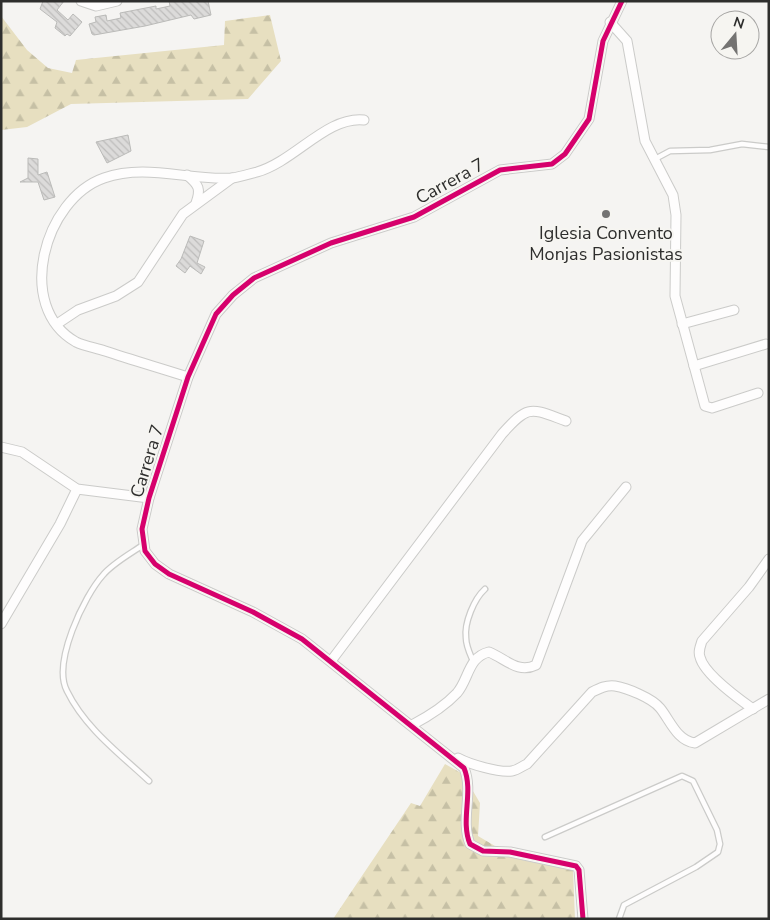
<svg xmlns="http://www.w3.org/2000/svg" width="770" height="920" font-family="'Nunito Sans',sans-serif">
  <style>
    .forest { fill: url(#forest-firs) }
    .building { fill: url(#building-back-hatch); stroke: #bbbbb9 }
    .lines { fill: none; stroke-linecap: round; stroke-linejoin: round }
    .lane-casing { stroke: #cbcbc9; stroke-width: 7 }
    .street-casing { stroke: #cbcbc9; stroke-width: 11 }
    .lane { stroke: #fefdfd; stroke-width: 4.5 }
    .street { stroke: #fefdfd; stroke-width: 9 }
    .cycleway-casing { stroke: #f6f5f1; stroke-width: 8 }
    .cycleway { stroke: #d6006c; stroke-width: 5 }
    .poi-dot { fill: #747372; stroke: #f6f5f1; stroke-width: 2 }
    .labels { text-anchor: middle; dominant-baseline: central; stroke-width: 4; stroke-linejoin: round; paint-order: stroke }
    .street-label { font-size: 18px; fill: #2e2e2d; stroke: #f6f5f1 }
    .poi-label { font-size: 18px; fill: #2e2e2d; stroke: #f6f5f1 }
  </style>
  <defs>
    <pattern id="forest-firs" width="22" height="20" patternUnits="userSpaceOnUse" patternTransform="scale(1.25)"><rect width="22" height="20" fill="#e7dfc0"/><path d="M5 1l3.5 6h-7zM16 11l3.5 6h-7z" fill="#c6c0a5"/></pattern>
    <pattern id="building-back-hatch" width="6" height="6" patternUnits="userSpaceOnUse" patternTransform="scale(1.25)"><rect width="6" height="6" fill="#dcdbda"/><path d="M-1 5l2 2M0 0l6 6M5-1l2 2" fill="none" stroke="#bdbcbb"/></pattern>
  </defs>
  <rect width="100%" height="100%" fill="#f5f4f2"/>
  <g class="forest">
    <polygon points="270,15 281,61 248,99 71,104 27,127 1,130 1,16 27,50 48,68 72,73 76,60 224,45 225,21"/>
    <polygon points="445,764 463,774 480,803 478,836 495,846 573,870 575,919 333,919 411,803 420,806"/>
  </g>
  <g class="building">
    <polygon points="43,1 64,1 57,10 68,20 73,14 82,22 70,36 67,34 65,36 55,28 57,22 40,9"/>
    <polygon points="169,1 208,1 211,15 194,19 191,15 145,26 94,35 92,34 89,24 96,22 95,17 106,15 107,21 121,18 120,13 156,6 156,9 170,6"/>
    <polygon points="128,135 131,151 107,163 96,142"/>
    <polygon points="28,158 38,159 38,175 47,172 55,197 44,200 38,182 20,182 28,178"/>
    <polygon points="190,236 204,241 197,263 205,267 201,274 190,266 185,273 176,266 181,259"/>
  </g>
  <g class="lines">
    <g class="lane-casing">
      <g id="lane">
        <polyline points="655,159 670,151 710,150 742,144 769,147"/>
        <path d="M143,545C130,554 113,563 103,575C84,596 52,663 67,691C85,728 120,754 149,781"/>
        <path d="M473,661C470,654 466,646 466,638C464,623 474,599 485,589"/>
        <polyline points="545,837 682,776 693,781 717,830 720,844 718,852 696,867 624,905 619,919"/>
      </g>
    </g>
    <g class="street-casing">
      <g id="street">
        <polyline points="81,1 96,6 117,1"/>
        <polyline points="610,22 627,41 645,141 673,195 676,215 675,296 705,406 712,408 758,393"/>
        <path d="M187,175C199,185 201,189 196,203"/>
        <polyline points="57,324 78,310 116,296 138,282 183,214 232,178"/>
        <polyline points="682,324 734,310"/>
        <polyline points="694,366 766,344"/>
        <path d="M188,377C160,368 132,360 105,351C96,348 84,346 76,342C14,307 44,199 104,178C146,163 189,181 232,178C240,177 249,174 257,172C295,161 327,116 364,120"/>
        <polyline points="1,447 22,452 77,489 149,498"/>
        <polyline points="1,624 60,524 77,489"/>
        <path d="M331,661L502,434C529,404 530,408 566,421"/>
        <path d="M753,709C739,699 704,674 700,657C698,652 700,647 702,641L749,587L769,559"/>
        <path d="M412,725C429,716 444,707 457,693C469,679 468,657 489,652C506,659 518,674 536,665L582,541L626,487"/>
        <path d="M458,758C469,764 499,773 512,771C518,770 522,766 527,764L592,692C600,688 606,685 615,686C627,688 652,698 660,708C670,720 677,741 695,743L769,699"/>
        <path d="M583,919L579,870L576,866L510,852L483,851L470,844C460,820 474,792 464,768L302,639L253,612L169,574L155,564L145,551L142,529L149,498L188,377L216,314L233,295L254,278L331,243L414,217L500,170L552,164L565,154L589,119L603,41L622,1"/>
      </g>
    </g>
    <use href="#lane" class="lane"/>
    <use href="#street" class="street"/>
    <g class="cycleway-casing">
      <path id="cycleway" d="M583,919L579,870L576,866L510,852L483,851L470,844C460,820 474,792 464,768L302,639L253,612L169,574L155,564L145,551L142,529L149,498L188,377L216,314L233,295L254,278L331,243L414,217L500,170L552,164L565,154L589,119L603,41L622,1"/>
    </g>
    <use href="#cycleway" class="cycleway"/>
  </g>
  <circle class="poi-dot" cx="606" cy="214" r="5"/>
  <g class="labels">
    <g class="street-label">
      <text transform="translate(450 181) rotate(-29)">Carrera 7</text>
      <text transform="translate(147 461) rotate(-73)">Carrera 7</text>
    </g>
    <g class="poi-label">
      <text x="606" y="233">Iglesia Convento<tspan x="606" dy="21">Monjas Pasionistas</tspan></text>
    </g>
  </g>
  <rect width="770" height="920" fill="none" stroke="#2e2e2d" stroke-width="5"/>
  <g transform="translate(735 35) rotate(18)"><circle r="24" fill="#f6f5f1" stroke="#a6a5a3"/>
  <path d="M0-4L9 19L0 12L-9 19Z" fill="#747372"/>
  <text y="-8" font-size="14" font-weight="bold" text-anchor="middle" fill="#2e2e2d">N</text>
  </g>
</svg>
